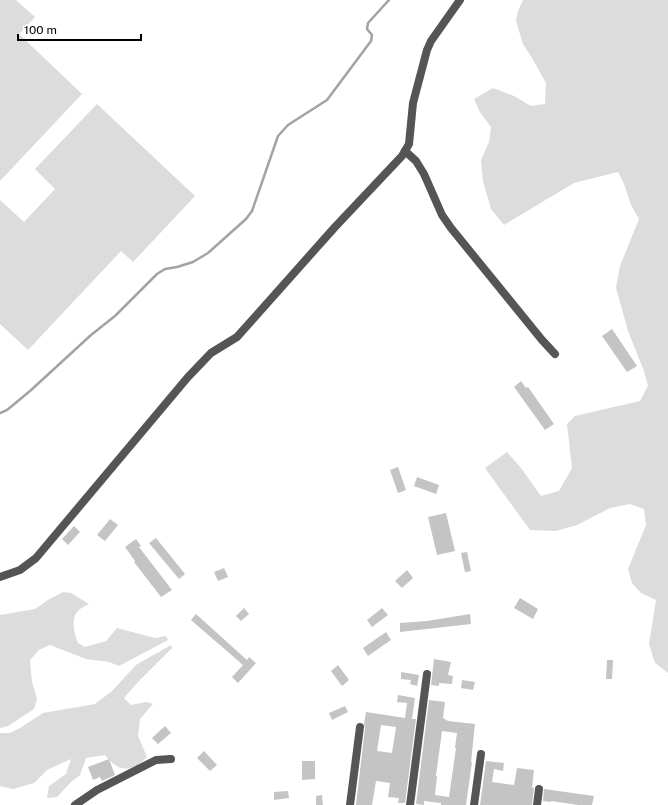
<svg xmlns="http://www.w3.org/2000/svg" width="668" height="805" font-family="'Public Sans',sans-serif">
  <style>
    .green { fill: #dcdcdc }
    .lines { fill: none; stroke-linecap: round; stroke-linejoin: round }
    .stream { stroke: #a3a3a3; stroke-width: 2.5 }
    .building { fill: #c4c4c4; fill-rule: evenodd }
    .minor { stroke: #555; stroke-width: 8 }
  </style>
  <rect width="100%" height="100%" fill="#fff"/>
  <g class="green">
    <polygon points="0,0 16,0 35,17 19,34 82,94 0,181"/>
    <polygon points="523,0 668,0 668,673 655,663 649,644 656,600 641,593 632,583 628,569 646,525 644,509 630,504 610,508 577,525 556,531 530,530 485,468 507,452 521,468 541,496 559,491 572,468 567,424 575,416 640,401 648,386 644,371 628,331 616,288 620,266 639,219 631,205 624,184 618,172 574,183 504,225 491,209 483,181 481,160 489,142 491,127 480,112 474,99 493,88 514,96 531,106 545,104 546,83 532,58 523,44 516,21 518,11"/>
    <polygon points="97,104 195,196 133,262 121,251 28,350 0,324 0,200 24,222 55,189 35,169"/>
    <path d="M63,592L71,593L89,604C86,606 80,608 78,611C70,619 75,635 78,643L85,647L106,641L117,628L155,638L166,636L168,640L119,666L109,662L86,659L50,645L39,650L30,660L32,682L37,699L34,709L8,726L0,728V615L35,609L48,600Z"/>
    <path d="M171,645L172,648L137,683L124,698L131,705L146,702L153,704L140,719L138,736L147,757C131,773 119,773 105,755L86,758L80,775L71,782L57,797L47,798L49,786L66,774L71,759L47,770L34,783L13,789L0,786V733H10L20,728L43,713L95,704L112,691L136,665Z"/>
  </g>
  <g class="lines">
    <polyline class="stream" points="0,413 7,410 30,391 91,335 115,316 157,274 165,269 177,267 193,262 208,253 246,219 252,211 278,136 288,125 327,100 371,41 372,35 367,29 368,23 389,0"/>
  </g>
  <g class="building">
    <polygon points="612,329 637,366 627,372 602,336"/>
    <polygon points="521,381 526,388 528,387 554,424 545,430 514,387"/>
    <polygon points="398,467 406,490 398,493 390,470"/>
    <polygon points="417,477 439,485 436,494 414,486"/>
    <polygon points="446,513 455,551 437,555 428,517"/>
    <polygon points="110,519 118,525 105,541 97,535"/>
    <polygon points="74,526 80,532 68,545 62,539"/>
    <polygon points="156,538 185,574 179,579 149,543"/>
    <polygon points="136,539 141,546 139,547 172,590 161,597 134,562 135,561 125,547"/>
    <polygon points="467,552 471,571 465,572 461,553"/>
    <polygon points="224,568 228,577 218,581 214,572"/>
    <polygon points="407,570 413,578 402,588 395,581"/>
    <polygon points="520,598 538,609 533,619 514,608"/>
    <polygon points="244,608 249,614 241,621 236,616"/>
    <polygon points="382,608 388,615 372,627 367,620"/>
    <polygon points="196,614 247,660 249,657 256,663 238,683 232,677 243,665 191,620"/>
    <polygon points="470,614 471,624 400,632 400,623 427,621"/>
    <polygon points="386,632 391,640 368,656 363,648"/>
    <polygon points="434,659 451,662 448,675 453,676 452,684 439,683 439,686 431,685"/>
    <polygon points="607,660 613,660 612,679 606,679"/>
    <polygon points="338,665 349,680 342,686 331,671"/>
    <polygon points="401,672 419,675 417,686 410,684 411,680 401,679"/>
    <polygon points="462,680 475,682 473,690 461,688"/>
    <path d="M398,695L415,698L412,719H416L405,803H398L399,798L388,797L390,783L376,781L372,805H356L365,728L364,724L366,712L405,718L407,703L397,702ZM381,725L396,727L392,753L377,751Z"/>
    <path d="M429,700L445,702L443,718L448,721L475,724L471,762H472L466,805H441V803L424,801V805L416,804ZM442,731L457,733L455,748H456L449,797L435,795L437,776H436Z"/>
    <polygon points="345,706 348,712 332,720 329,713"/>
    <polygon points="165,726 171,733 158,744 152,738"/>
    <polygon points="204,751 217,765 210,771 197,758"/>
    <polygon points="109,759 115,775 102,781 100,777 93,780 88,767"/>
    <polygon points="302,761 315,761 315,779 302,780"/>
    <polygon points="486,761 504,763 503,771 494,769 492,782 514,785 517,768 534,770 532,788 534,788 532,805 480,805"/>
    <polygon points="544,789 594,796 592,805 578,805 551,801 551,802 543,801"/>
    <polygon points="288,791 289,798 274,800 274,792"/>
    <polygon points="322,795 323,805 316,805 316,796"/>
  </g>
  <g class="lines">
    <g class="minor">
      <polyline points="405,151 416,161 424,174 442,215 451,228 542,340 555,354"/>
      <polyline points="0,577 20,570 36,558 188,377 211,353 237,337 335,227 402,156 409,144 413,103 427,50 431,41 460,0"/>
      <polyline points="75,805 97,790 156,760 171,759"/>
      <polyline points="350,805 360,727"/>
      <polyline points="410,805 427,674"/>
      <polyline points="474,805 481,754"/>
      <polyline points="537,805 539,789"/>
    </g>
  </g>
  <path d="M18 34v6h123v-6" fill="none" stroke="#000000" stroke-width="2"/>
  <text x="24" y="34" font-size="12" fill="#000000" stroke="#ffffff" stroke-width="3" paint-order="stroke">100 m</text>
</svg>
